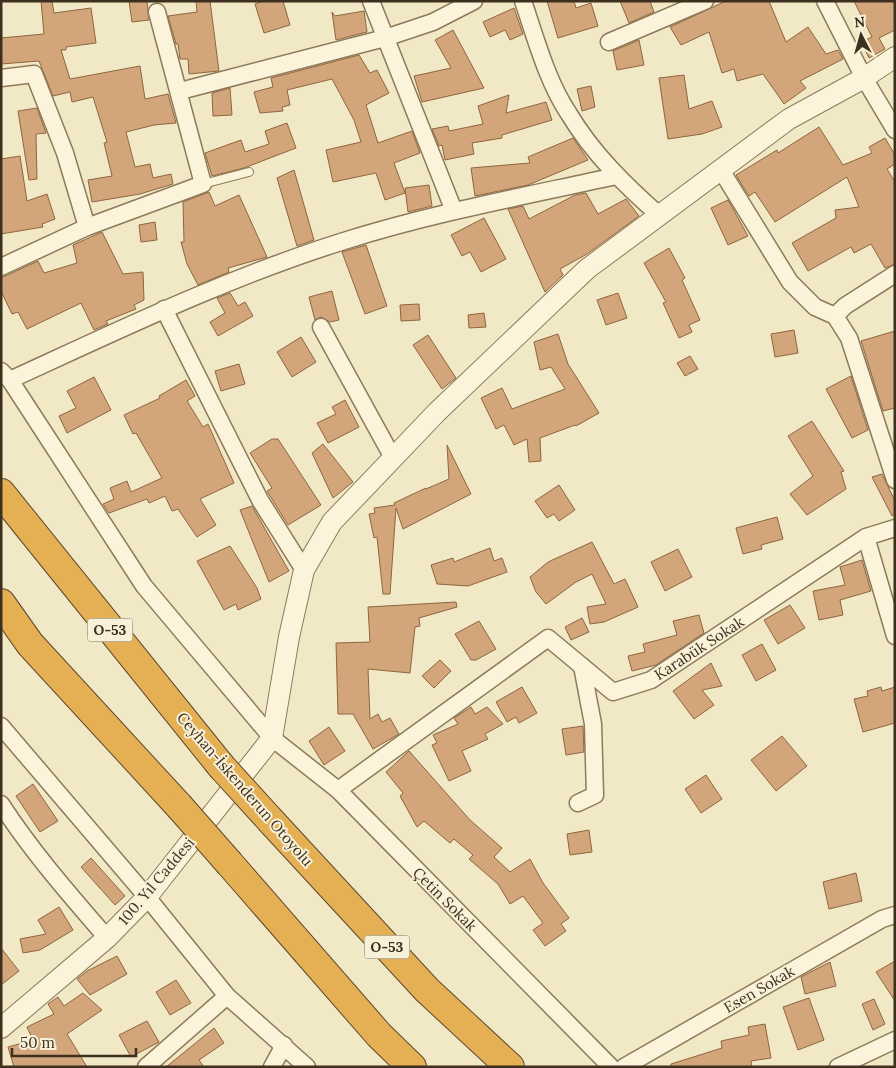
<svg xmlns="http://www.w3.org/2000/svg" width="896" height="1068" font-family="Lora,serif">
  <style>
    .building { fill: #d2a57a; stroke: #8f653e }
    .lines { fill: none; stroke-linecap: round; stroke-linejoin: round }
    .service-casing { stroke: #8e7a5a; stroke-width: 10 }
    .minor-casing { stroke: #8e7a5a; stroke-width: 19 }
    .tertiary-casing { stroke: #8e7a5a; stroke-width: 22 }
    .motorway-casing { stroke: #5c472e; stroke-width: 30 }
    .service { stroke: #fbf4db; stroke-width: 8 }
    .minor { stroke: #fbf4db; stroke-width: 16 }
    .tertiary { stroke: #fbf4db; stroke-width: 20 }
    .motorway { stroke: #e4b053; stroke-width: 28 }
    .motorway-bridge-casing { stroke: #5c472e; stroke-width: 30; stroke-linecap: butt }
    .motorway-bridge { stroke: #e4b053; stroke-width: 28 }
    .labels { text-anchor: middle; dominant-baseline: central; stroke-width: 4; stroke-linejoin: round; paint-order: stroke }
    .shield { fill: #f8f1d7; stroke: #766a56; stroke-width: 1 }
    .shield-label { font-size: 14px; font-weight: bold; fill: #3e301f }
    .street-label { font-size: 15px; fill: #3e301f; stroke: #f8f1d7 }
  </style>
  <rect width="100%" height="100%" fill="#f1e8c6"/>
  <g class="building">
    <polygon points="41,1 52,1 54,13 91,8 96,43 66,47 66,50 61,50 70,79 140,66 145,99 168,94 176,123 154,125 126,132 135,167 150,164 153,178 171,174 173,184 140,194 92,202 88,180 112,176 104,143 107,142 93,97 72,102 70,92 53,96 39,61 1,64 1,38 44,34"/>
    <polygon points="129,1 147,1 149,20 132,22"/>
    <polygon points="196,1 210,1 219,71 189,74 188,59 180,59 178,44 176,44 168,16 197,12"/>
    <polygon points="264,1 283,1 290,25 264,33 255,4"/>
    <polygon points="547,1 574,1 576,8 591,3 598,26 558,38"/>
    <polygon points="620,1 650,1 654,12 629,23"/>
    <polygon points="726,1 769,1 786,42 808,27 826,54 838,50 843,59 800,81 806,88 784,104 763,74 737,81 734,69 722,73 709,32 681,45 670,27"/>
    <polygon points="854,1 895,1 895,30 879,38 885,49 869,58 861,42 872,37"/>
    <polygon points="514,8 523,34 510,40 505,30 490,37 483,22"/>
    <polygon points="332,12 335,16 364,11 367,32 336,40"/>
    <polygon points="453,30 484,88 422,102 414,76 451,68 435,40"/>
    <polygon points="639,40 644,65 617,70 613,51"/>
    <polygon points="359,55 370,73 377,70 389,93 366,105 378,143 412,131 420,153 394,163 405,193 385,200 376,173 333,182 326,150 361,142 354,120 332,79 287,90 290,105 282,107 283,111 260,113 254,92 273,87 271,78"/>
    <polygon points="684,75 689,109 712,101 722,127 702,134 668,139 659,78"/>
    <polygon points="591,86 595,107 582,111 577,89"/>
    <polygon points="230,88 232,115 213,116 212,93"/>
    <polygon points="509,95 506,113 546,102 552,120 502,135 502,138 472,143 474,154 445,160 442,145 439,146 432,129 448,126 449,131 483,124 478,106"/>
    <polygon points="37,108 46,133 36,134 37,179 29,180 18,111"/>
    <polygon points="287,123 296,148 244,168 212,176 205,153 241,140 245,152 269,144 265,131"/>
    <polygon points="819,127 843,165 872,153 869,147 885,138 895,155 895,164 887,169 895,182 895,264 885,268 871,244 854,253 851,247 808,271 792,243 836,218 835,210 859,207 847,177 775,222 755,192 749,196 736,175 777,150 778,153"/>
    <polygon points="573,138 588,160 528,185 475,196 471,168 530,163 528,157"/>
    <polygon points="20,156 27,201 47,194 55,219 42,224 43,227 1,234 1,159"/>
    <polygon points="294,170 314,240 297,246 277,178"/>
    <polygon points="429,185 432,206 408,212 405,188"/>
    <polygon points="209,192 215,206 239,195 267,257 228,268 229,272 198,285 187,264 181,242 184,242 183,202"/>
    <polygon points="586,193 598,214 626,199 639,216 587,254 560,269 563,275 545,292 508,209 523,206 529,219 575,195"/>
    <polygon points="728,200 748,236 728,245 711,208"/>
    <polygon points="484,218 506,259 481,272 470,252 462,256 451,235"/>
    <polygon points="155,222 157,240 141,242 139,225"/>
    <polygon points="102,232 123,274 143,272 144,300 134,305 136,309 106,321 108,324 94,330 81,303 27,329 18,312 12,314 1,291 1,278 38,261 44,273 77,263 73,245"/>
    <polygon points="366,245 387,306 365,314 342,252"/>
    <polygon points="669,248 685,278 682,280 700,320 689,325 692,332 679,338 663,303 666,302 644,263"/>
    <polygon points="332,291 339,320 330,322 321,317 315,320 309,297"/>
    <polygon points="230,293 238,306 245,302 253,316 218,336 210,322 225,313 217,298"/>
    <polygon points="618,293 627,318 606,325 597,300"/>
    <polygon points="419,304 420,320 401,321 400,305"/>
    <polygon points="484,313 486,327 469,328 468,315"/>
    <polygon points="794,330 798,353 775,357 771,334"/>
    <polygon points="895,331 895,408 883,411 861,341"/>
    <polygon points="558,334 568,364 599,413 576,426 575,425 540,438 541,461 529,462 527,439 514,445 504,425 496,429 481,398 502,388 512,409 565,389 551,367 540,370 534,342"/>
    <polygon points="428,335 456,378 442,389 413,345"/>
    <polygon points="301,337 316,362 292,377 277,352"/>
    <polygon points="690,356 698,369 685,376 677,363"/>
    <polygon points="239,364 245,384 221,391 215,371"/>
    <polygon points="851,376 868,430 852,438 826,389"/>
    <polygon points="94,377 111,410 67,433 59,416 76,408 67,391"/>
    <polygon points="186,380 195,396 187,401 203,427 208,424 234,483 200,499 216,525 197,537 178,509 172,511 165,496 149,503 147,499 109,513 103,504 114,499 110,488 127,481 131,492 162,478 136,433 133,434 124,415 160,398 159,396"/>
    <polygon points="345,400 359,427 328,443 317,423 336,414 332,407"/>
    <polygon points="812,421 844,471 841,472 846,489 807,515 790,494 813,476 788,436"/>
    <polygon points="272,439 278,439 321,505 288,525 267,491 272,488 250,453"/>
    <polygon points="323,444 353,482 333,498 312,453"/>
    <polygon points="447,445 471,494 403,529 396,508 390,594 383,594 377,537 374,538 369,514 375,513 374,508 395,505 394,503 426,488 426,489 449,479"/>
    <polygon points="882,474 895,501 895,514 892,516 872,477"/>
    <polygon points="559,485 575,510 559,521 554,514 547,518 535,501"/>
    <polygon points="252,506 289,571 269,582 240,510"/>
    <polygon points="777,517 783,539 761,545 762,549 743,554 736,528"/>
    <polygon points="592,542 614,584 625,579 638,607 604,622 590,624 587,607 606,604 592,574 576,582 546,604 536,592 530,577 548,562"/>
    <polygon points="230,546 257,588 261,599 238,610 236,604 224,610 197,561"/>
    <polygon points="490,548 494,561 502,558 507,572 468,586 437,584 431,565 453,558 454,562"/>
    <polygon points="678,549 692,577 665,591 651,562"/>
    <polygon points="862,560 871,591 840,600 843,615 819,620 813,591 845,585 840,567"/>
    <polygon points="456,602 457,607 419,618 420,626 415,627 410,673 368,669 370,719 378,714 382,722 390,718 399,734 373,749 353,714 338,714 336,643 370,642 368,607"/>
    <polygon points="790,605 805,628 778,644 764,620"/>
    <polygon points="699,615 704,633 656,665 632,671 628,656 645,652 643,644 677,635 673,621"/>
    <polygon points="582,618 589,632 571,640 565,627"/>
    <polygon points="479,621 496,649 476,660 471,660 455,634"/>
    <polygon points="762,644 776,670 756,681 742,655"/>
    <polygon points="440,660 451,671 434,688 422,676"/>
    <polygon points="711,663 722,686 702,690 714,705 694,719 673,691"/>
    <polygon points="522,687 537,713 519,723 516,717 507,722 496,702"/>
    <polygon points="881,687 882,691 895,687 895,723 863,732 854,699 868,696 867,691"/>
    <polygon points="471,707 475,714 487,707 503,724 485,734 488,739 462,751 471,771 449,781 432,745 437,743 433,735 458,724 454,718"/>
    <polygon points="583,726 584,752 566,755 562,729"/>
    <polygon points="329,727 345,751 324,765 309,741"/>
    <polygon points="782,736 807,766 776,791 751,760"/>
    <polygon points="409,751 470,820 502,848 494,857 510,872 530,859 543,883 569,918 561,924 566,931 545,946 533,930 543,923 523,896 510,904 498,884 469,859 473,855 454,839 450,843 424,821 417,827 400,796 403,793 386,772"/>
    <polygon points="706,775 722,799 701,813 685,789"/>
    <polygon points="33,784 58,821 40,832 16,796"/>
    <polygon points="589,830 592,852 570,855 567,834"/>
    <polygon points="91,858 125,896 115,905 81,867"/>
    <polygon points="856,873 862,901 829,909 823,882"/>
    <polygon points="59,907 73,930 40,950 23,953 20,939 46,934 38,920"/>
    <polygon points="1,948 19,971 1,985"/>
    <polygon points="117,956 127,974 90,995 77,979 87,971"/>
    <polygon points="895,961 895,1001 876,972"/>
    <polygon points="830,962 836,986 805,994 801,977"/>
    <polygon points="176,980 191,1003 170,1015 156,992"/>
    <polygon points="83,993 102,1010 67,1034 87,1067 14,1067 8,1047 33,1040 27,1027 54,1014 48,1004 58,997 64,1006"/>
    <polygon points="809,998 824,1040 798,1050 783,1007"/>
    <polygon points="874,999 885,1024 873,1030 862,1004"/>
    <polygon points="147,1021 159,1042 131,1057 119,1035"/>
    <polygon points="765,1024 771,1058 751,1061 752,1067 671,1067 671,1064 722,1048 721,1041 749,1035 748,1027"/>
    <polygon points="214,1028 224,1043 199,1060 204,1067 166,1067"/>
  </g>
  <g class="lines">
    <g class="service-casing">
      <polyline id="service" points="203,184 249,172"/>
    </g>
    <g class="minor-casing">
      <g id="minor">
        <polyline points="371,1 454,211"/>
        <path d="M523,1C536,39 547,81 569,114C593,154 626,186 660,216"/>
        <polyline points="825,1 864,78 895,130"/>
        <polyline points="609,42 705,1"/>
        <polyline points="1,78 34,74 65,153 87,227"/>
        <polyline points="180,91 385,38 433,22 474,1"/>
        <polyline points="721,170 790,282 815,307 835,316 849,338 895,480"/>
        <polyline points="1,267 87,227 203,184 157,12"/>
        <polyline points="164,309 260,500 304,570"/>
        <polyline points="835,316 845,306 895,274"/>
        <polyline points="321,327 393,458"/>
        <polyline points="1,371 10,380 144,586 272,738 338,790 611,1067"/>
        <path d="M10,380C119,330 229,277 344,241C433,213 525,196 616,176"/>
        <polyline points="866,537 895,636"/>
        <polyline points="1,726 147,897 227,996 307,1067"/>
        <polyline points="338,790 548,638 613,692 651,680 866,537 895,528"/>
        <polyline points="578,803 595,795 593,724 582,666"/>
        <path d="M1,804C32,852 70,895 107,938"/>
        <polyline points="146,1067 227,996"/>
        <polyline points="272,1067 284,1045"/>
        <polyline points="624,1067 882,919 895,915"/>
        <polyline points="838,1067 895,1040"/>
      </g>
    </g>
    <g class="tertiary-casing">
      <polyline id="tertiary" points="1,1028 107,938 147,897 272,738 289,637 304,570 332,522 437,412 587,269 789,119 864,78 895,57"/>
    </g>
    <g class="motorway-casing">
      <g id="motorway">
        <polyline points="1,493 221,766"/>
        <polyline points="1,603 30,644 179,806"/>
        <polyline points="271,821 427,990 510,1067"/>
        <polyline points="230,864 379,1035 412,1067"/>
      </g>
    </g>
    <use href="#service" class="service"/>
    <use href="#minor" class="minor"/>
    <use href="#tertiary" class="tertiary"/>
    <use href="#motorway" class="motorway"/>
    <g class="motorway-bridge-casing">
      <g id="motorway-bridge">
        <polyline points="221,766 271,821"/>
        <polyline points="179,806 230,864"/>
      </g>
    </g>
    <use href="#motorway-bridge" class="motorway-bridge"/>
  </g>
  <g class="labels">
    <g class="shield">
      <rect x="87.5" y="618.5" width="45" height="23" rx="4"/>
      <rect x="364.5" y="935.5" width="45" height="23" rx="4"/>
    </g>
    <g class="shield-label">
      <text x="110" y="630">O-53</text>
      <text x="387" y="947">O-53</text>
    </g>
    <g class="street-label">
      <text transform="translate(699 648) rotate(-33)">Karabük Sokak</text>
      <text transform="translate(245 789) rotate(49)">Ceyhan-İskenderun Otoyolu</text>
      <text transform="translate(156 881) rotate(-50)">100. Yıl Caddesi</text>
      <text transform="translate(445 899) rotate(45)">Çetin Sokak</text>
      <text transform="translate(759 989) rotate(-30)">Esen Sokak</text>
    </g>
  </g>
  <rect width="896" height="1068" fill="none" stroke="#3e301f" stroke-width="5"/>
  <g transform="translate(861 35) rotate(354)" stroke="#f8f1d7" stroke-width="4" paint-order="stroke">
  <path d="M0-4L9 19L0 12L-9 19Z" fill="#3e301f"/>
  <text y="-8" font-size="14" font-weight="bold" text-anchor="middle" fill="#3e301f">N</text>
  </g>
  <path d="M12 1048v8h124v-8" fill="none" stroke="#3e301f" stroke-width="2.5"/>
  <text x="20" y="1048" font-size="15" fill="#3e301f" stroke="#f8f1d7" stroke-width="4" paint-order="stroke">50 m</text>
</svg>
